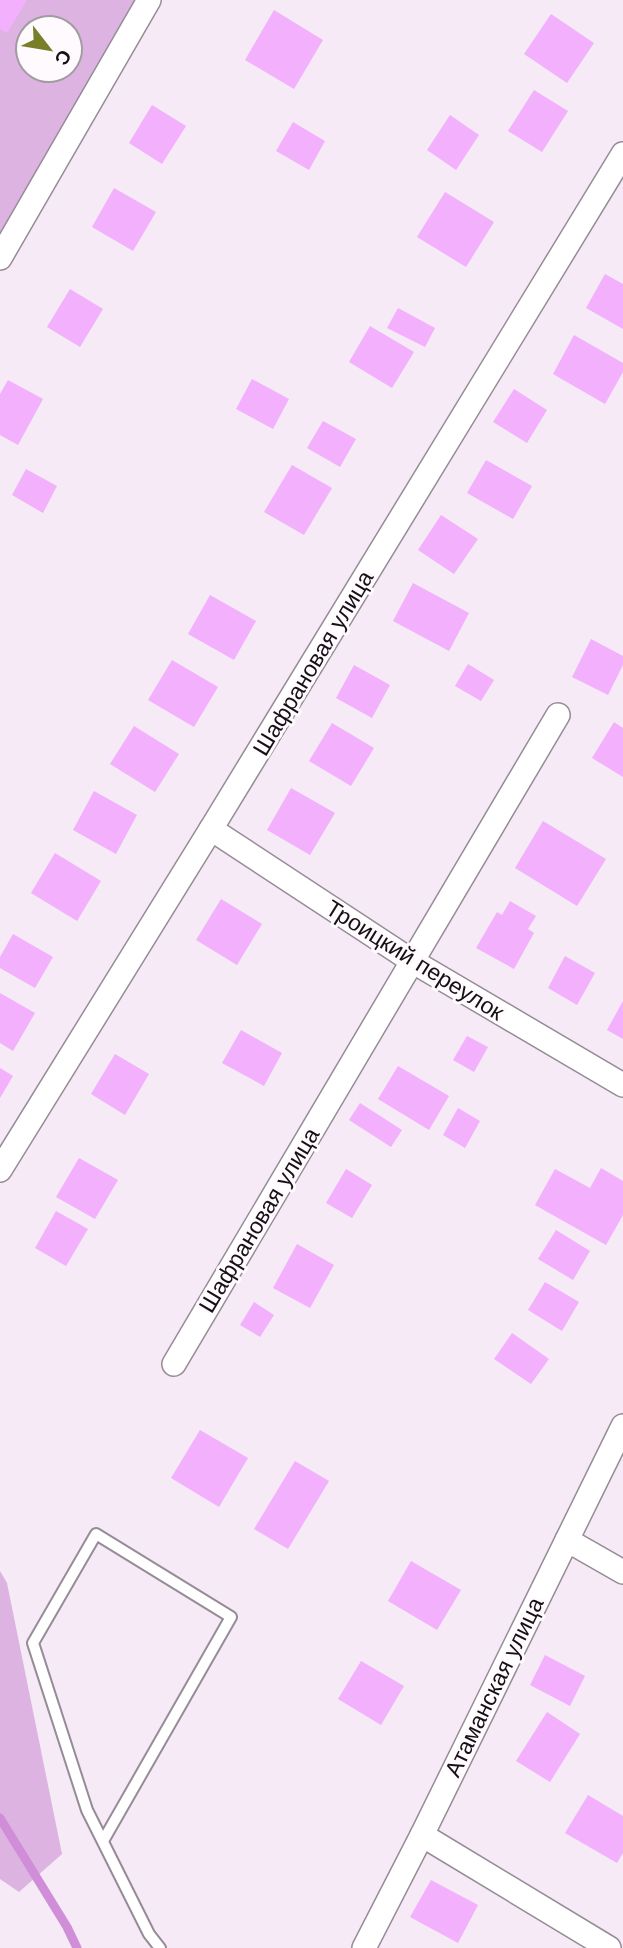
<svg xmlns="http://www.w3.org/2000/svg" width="623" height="1948" font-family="Arial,sans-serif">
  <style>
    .green { fill: #ddb3e2; fill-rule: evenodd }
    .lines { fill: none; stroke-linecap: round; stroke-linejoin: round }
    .stream { stroke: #d08ed8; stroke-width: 9 }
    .building { fill: #f3b0fc }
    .service-casing { stroke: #968c97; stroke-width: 14 }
    .minor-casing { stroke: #968c97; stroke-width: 26 }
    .service { stroke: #fff; stroke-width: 10 }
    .minor { stroke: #fff; stroke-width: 23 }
    .labels { text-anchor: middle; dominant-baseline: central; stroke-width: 6; stroke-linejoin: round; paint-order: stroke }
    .street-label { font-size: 23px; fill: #141014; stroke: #fefafe }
  </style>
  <rect width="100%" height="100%" fill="#f5eaf6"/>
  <g class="green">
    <path d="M0,0H145L0,246ZM28,28H70V70H28Z"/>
    <polygon points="0,1571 7,1583 62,1854 19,1892 0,1879"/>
  </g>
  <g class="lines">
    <polyline class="stream" points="0,1818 67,1927 77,1948"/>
  </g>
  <g class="building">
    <polygon points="0,0 27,0 7,33 0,29"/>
    <polygon points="274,10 323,40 294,89 245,60"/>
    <polygon points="551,14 594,43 567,83 524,54"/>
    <polygon points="534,90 568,111 542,152 508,131"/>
    <polygon points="152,105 186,126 162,164 129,143"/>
    <polygon points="450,115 479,135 456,170 427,150"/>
    <polygon points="293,122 325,141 309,170 276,151"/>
    <polygon points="114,188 156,212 133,251 92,227"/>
    <polygon points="445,192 494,222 466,267 417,237"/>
    <polygon points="605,274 623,284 623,329 586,308"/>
    <polygon points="70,289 103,309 80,347 47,327"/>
    <polygon points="398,308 435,328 425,347 387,328"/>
    <polygon points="370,326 414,352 392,388 349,362"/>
    <polygon points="574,335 623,363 623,372 605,404 553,374"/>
    <polygon points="252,379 289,399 273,429 236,409"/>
    <polygon points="8,380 43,399 18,445 0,435 0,394"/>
    <polygon points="514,389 547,410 527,443 493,422"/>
    <polygon points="323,421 356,439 340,467 307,448"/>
    <polygon points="486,460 532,486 513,519 467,493"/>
    <polygon points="292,465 332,488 304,535 264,512"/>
    <polygon points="26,469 57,486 43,513 12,495"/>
    <polygon points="441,515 478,539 454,574 418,550"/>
    <polygon points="413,583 469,613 449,651 393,621"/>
    <polygon points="210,595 256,621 234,660 188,634"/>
    <polygon points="591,639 623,656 623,665 608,695 572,677"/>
    <polygon points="172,660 218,687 194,727 148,700"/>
    <polygon points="468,664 494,680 481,701 455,686"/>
    <polygon points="354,665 390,685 372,718 336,698"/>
    <polygon points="614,722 623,728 623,777 592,758"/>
    <polygon points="332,723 374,748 351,786 309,761"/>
    <polygon points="134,726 179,754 155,792 110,764"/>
    <polygon points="291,788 335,813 310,855 267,830"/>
    <polygon points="94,791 137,815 116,854 73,830"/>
    <polygon points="543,821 606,859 577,906 515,868"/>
    <polygon points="55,853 101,881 77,921 31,893"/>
    <polygon points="221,899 262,924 237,965 196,940"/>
    <polygon points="510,901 536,916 528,929 534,933 514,969 476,948 497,912 502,915"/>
    <polygon points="13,934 53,957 35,988 0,968 0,957"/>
    <polygon points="565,956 595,973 577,1005 548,988"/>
    <polygon points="0,993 35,1013 13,1051 0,1043"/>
    <polygon points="623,1001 623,1039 607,1030"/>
    <polygon points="241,1030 282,1053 264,1086 222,1063"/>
    <polygon points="467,1036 488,1047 474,1072 453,1060"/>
    <polygon points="115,1054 149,1074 125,1115 91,1094"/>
    <polygon points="398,1066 449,1096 429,1130 378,1099"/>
    <polygon points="0,1068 13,1076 0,1098"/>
    <polygon points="360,1103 402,1130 391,1147 349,1120"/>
    <polygon points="458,1108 480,1121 465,1148 443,1135"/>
    <polygon points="79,1158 118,1180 95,1219 56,1197"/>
    <polygon points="601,1168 623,1181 623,1215 606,1245 535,1205 555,1169 590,1188"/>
    <polygon points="346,1169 372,1185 352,1218 326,1203"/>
    <polygon points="56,1211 88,1229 66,1266 35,1248"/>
    <polygon points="556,1230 590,1251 573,1280 538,1259"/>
    <polygon points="297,1244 334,1265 310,1308 273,1288"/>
    <polygon points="545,1282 579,1302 562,1331 528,1310"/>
    <polygon points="254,1302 274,1315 260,1337 240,1325"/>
    <polygon points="512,1333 549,1359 531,1384 494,1359"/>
    <polygon points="200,1430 248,1458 219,1507 171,1478"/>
    <polygon points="295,1461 329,1481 288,1549 254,1529"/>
    <polygon points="411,1561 461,1590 437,1630 388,1601"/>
    <polygon points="545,1655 585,1676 570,1706 530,1685"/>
    <polygon points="361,1661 404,1686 381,1725 338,1699"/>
    <polygon points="547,1712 580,1734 550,1782 516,1761"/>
    <polygon points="588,1795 623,1816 623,1853 617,1863 565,1833"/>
    <polygon points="431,1880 478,1905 458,1943 410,1917"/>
  </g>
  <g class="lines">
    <g class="service-casing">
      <polyline id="service" points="103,1841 231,1617 96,1534 33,1643 87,1810 149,1934 160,1948"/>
    </g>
    <g class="minor-casing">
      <g id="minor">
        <polyline points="0,258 149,0"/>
        <polyline points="211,829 412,961 623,1085"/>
        <polyline points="0,1170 211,829 623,154"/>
        <polyline points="174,1364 558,715"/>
        <polyline points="567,1540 623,1572"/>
        <polyline points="422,1835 609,1948"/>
        <polyline points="364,1948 422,1835 623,1426"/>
      </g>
    </g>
    <use href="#service" class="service"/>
    <use href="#minor" class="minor"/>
  </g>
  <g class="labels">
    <g class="street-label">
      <text transform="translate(313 663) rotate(-59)">Шафрановая улица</text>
      <text transform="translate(415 960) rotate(32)">Троицкий переулок</text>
      <text transform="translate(259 1220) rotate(-59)">Шафрановая улица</text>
      <text transform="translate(494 1687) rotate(-64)">Атаманская улица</text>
    </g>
  </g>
  <g transform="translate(49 49) rotate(121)"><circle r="33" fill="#fefafe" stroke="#a09ca0" stroke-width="2"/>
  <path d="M0-5L12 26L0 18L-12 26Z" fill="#797f29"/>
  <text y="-10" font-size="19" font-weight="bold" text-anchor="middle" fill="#141014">С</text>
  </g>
</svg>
